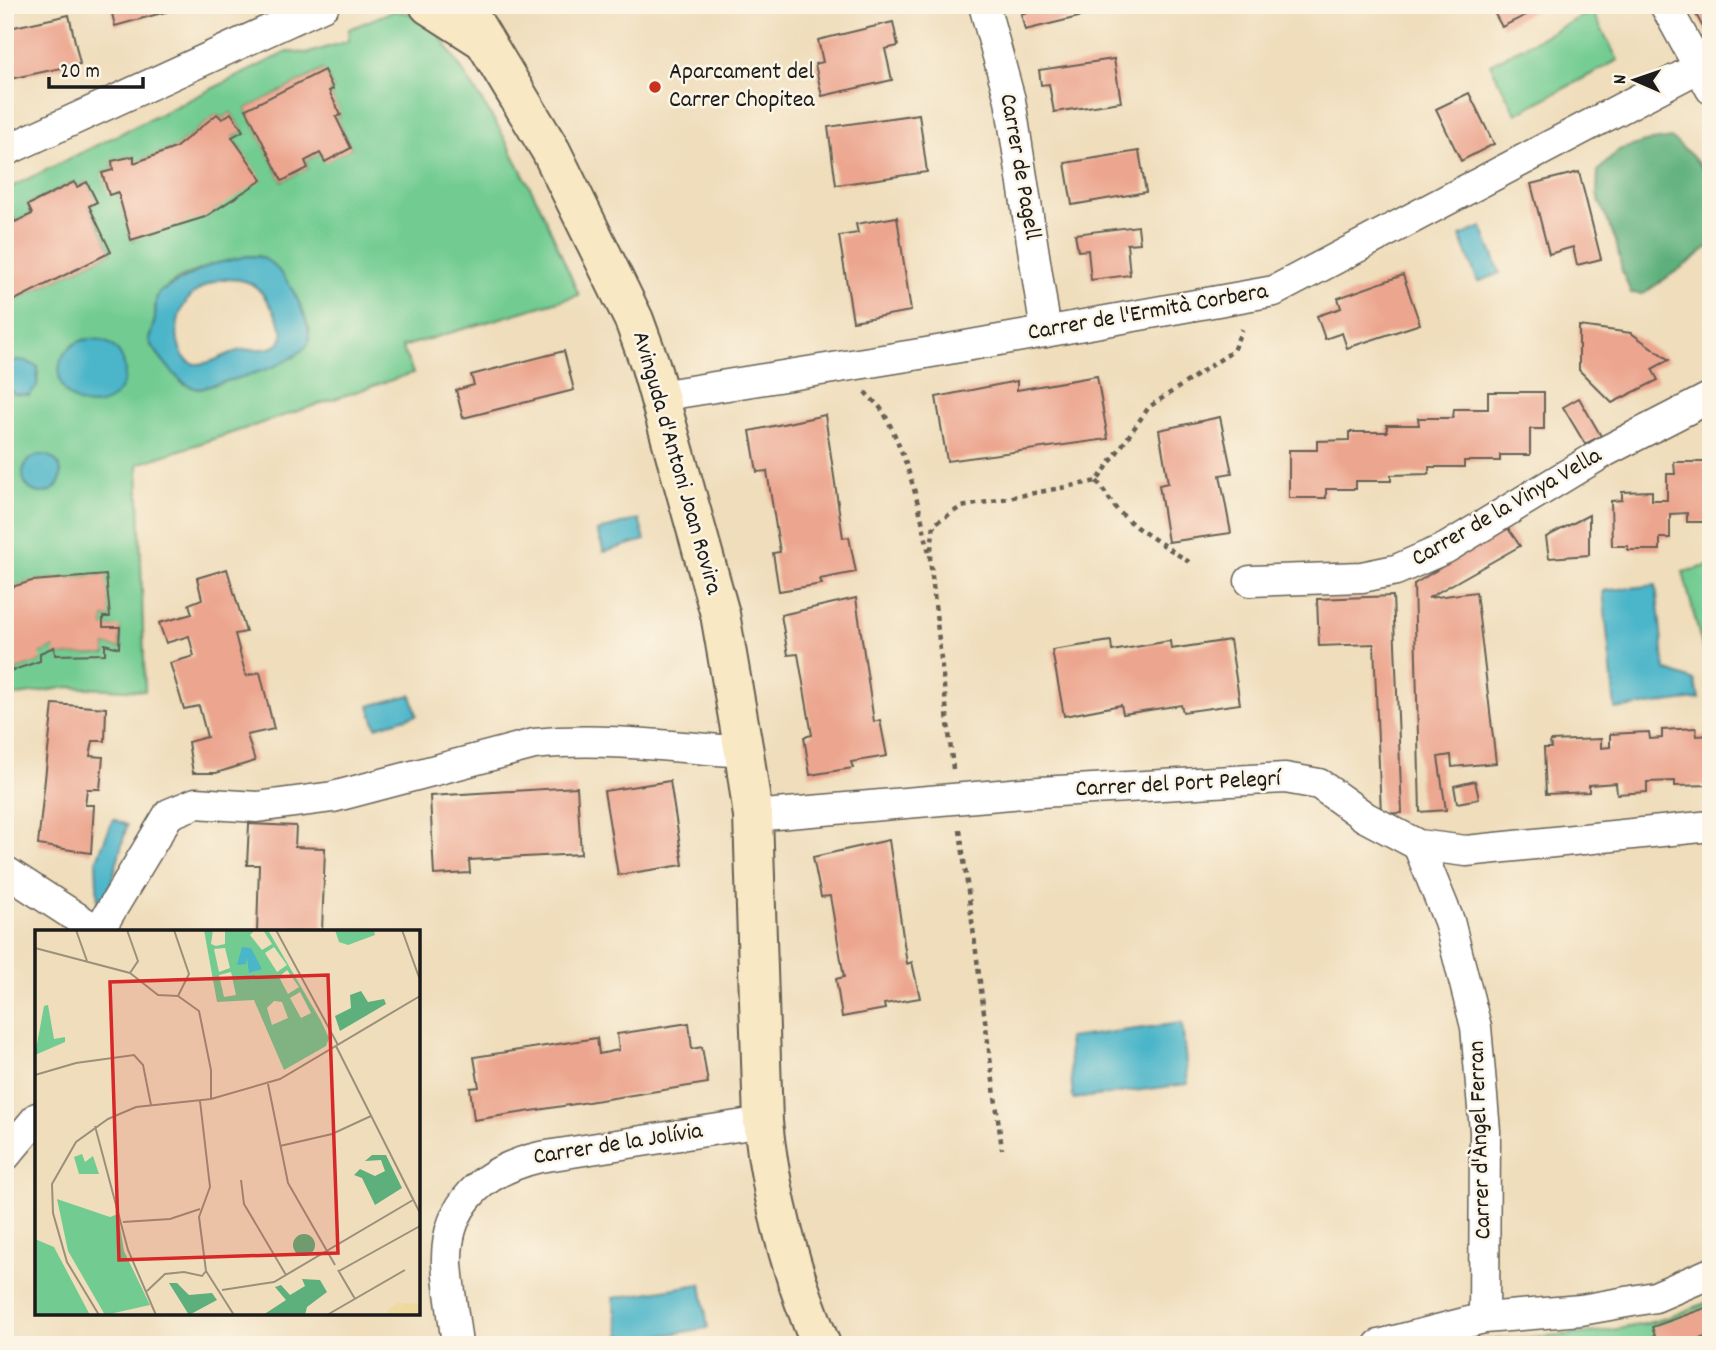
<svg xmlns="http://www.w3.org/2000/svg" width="1716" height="1350" font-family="Dekko,sans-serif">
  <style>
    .green { fill: #72cc92; stroke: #477457; stroke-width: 2; fill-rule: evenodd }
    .forest { fill: #5db07c; stroke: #3c664c; stroke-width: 2 }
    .water { fill: #4bb5c9; stroke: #346872; stroke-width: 2; fill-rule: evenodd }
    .building { fill: #eca68f }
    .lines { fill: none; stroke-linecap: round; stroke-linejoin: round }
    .street-casing { stroke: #666054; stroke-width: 33 }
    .secondary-casing { stroke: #666054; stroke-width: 42 }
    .path { stroke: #666054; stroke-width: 4.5; stroke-dasharray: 5 5; stroke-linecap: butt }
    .street { stroke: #fff; stroke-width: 30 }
    .secondary { stroke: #f8e8c3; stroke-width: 38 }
    .poi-dot { fill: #c8321e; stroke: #fcf5e5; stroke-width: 2.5 }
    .labels { text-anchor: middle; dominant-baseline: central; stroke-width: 5; stroke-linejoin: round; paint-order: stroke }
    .poi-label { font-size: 24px; fill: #1c1c1c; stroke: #fcf5e5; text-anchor: start }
    .street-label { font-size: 24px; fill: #1c1c1c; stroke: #fcf5e5 }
    .inset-road { fill: none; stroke: #9b907b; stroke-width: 2 }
    .view { fill: #d62828; fill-opacity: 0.15; stroke: #d62828; stroke-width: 3.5 }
    .inset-edge { fill: none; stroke: #1c1c1c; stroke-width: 3.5 }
  </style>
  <rect width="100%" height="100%" fill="#fcf5e5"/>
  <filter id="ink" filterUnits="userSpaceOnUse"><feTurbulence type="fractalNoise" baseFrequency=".0143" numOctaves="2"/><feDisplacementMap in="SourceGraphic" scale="14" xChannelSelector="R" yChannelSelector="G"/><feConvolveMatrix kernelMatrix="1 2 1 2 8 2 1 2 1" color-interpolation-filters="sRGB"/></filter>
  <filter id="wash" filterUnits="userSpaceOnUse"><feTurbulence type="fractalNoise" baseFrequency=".00686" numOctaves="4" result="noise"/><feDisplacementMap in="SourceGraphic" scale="28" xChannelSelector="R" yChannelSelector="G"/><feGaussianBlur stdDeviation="1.57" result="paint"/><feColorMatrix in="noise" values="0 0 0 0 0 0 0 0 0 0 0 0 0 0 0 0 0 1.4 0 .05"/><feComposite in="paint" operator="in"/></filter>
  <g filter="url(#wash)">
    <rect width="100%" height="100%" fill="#efddbb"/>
    <g class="green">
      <path d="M393,11L408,13L424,19L438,32L499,128L540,206L579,295L402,347L413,373L138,464L145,691L69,687L5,697V673L40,661V653L54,647L56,655L105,654V644L119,648L120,628L103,627V617H109L105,575L32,581L5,589V384L7,387L10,363L5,367V305L111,252L89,206L96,202L87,182L77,187L74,182L28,204L32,214L15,222L11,213L5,216V190L287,52L309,53L348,41L349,29ZM323,70L333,89L329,91L340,115L336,117L351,148L325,161L320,153L305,161L308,168L282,181L246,109ZM231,113L243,131L232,137L261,180L132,240L118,192L103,173L113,170L112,161L134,156V163L175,148L217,114L222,119ZM258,256C286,268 300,303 310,330L296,356L262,371L200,389L183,384L152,347L149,340C150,332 154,326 155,319C156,312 154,303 158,297C170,275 234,256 258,256Z"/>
      <polygon points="1592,11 1618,60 1516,114 1490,64"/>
      <polygon points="1711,565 1711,681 1683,572"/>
      <path d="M1711,1301V1345H1438C1512,1334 1588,1340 1660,1320C1677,1315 1694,1307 1711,1301Z"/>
    </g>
    <polygon class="forest" points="1671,138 1691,155 1711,178 1711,245 1691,261 1643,294 1631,293 1622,271 1616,241 1597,195 1598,171 1619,150 1645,142"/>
    <g class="water">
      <polygon points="1482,227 1500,273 1478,282 1460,236"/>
      <path d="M247,256C255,256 261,256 268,261C288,274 311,320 309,343C287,371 233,377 200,389C178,387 166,362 152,347L149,340L155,319L156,299L159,292L210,265ZM222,279C232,279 244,279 253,285C263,290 287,329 282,339C275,353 253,348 242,350C227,352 212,365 196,364C192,364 190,363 187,360C181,355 180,349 178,341C173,308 192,288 222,279Z"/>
      <circle cx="92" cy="372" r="33"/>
      <polygon points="17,360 26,361 38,367 37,386 29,395 14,394 5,384 5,367"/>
      <circle cx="42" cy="474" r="19"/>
      <polygon points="639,519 645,540 604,552 597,531"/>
      <polygon points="1656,585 1665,670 1695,681 1699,699 1615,709 1603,591"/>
      <polygon points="411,695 417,715 376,727 369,706"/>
      <polygon points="113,819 127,825 99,930 96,862"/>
      <polygon points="1182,1023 1188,1084 1073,1099 1068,1038"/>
      <polygon points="701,1284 708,1328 622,1342 613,1298"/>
    </g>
    <g id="blocks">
      <g class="building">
        <polygon points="110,5 187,5 187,6 115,26"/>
        <polygon points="1029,5 1093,5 1095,13 1025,30 1021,14 1030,11"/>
        <polygon points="1490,5 1536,5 1538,9 1502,27"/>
        <polygon points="1691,5 1711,5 1711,33 1707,35"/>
        <polygon points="69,15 80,64 5,80 5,29"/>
        <polygon points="893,22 898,46 885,49 892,80 822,96 815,64 823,62 818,40"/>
        <polygon points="1114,59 1121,102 1054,112 1049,84 1041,85 1039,70"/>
        <polygon points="324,70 333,89 329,91 341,115 336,117 351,148 325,162 320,153 305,161 308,168 282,181 246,109"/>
        <polygon points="1469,93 1494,144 1461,161 1436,109"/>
        <polygon points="231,113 243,131 232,137 262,180 205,217 131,240 118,192 109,195 102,173 113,170 112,161 134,156 134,163 175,148 217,114 222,119"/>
        <polygon points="919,114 927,172 836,185 828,127"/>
        <polygon points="1139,151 1146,192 1072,205 1065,163"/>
        <polygon points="1579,172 1601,259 1577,265 1573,247 1549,254 1531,184"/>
        <polygon points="74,182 77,187 87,182 97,202 89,206 111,252 5,305 5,216 11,213 15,222 32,214 28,205"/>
        <polygon points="897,217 911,311 853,321 839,236 858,233 856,224"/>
        <polygon points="1138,226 1140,243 1127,244 1130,275 1091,280 1088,250 1078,251 1075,234"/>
        <polygon points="1403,275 1420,324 1347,348 1342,333 1325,339 1317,316 1341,308 1338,298"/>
        <polygon points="1579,326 1631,333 1669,360 1652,369 1658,380 1612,403 1579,370"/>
        <polygon points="564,351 574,390 463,418 456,390 474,385 471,375"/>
        <polygon points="1097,376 1108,439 947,461 936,397 1017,381 1017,390"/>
        <polygon points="1488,392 1544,392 1544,429 1530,429 1530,455 1500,455 1500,461 1464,461 1464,467 1429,467 1429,474 1391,475 1391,481 1356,481 1356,489 1326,489 1326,498 1289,498 1289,450 1317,450 1317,441 1349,440 1349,432 1387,432 1387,425 1419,425 1418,418 1453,418 1454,409 1488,409"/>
        <polygon points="1579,398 1601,436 1585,444 1563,407"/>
        <polygon points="825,415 843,538 849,537 856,572 820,579 822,584 779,591 773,553 780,552 767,471 757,472 750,431"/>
        <polygon points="1220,417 1232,473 1220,475 1231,533 1168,542 1159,485 1168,483 1159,430"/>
        <polygon points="1674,462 1705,462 1705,469 1711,469 1711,522 1687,522 1687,513 1670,514 1670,538 1660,538 1660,550 1628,550 1628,546 1612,546 1611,501 1622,500 1622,492 1652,491 1652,500 1667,500 1667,474 1675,474"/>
        <polygon points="1589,515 1589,555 1549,558 1546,537"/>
        <polygon points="1507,527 1520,546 1428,598 1476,592 1496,763 1452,767 1451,755 1438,757 1446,810 1420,812 1414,584"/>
        <polygon points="227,569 246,632 235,634 246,676 260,672 274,729 247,735 255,761 216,773 193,773 188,742 207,737 199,706 184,709 170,663 194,656 189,636 166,643 159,623 192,614 189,604 202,599 197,578"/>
        <polygon points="106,575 110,617 103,617 103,627 120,627 119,648 105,644 105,654 55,655 54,647 40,653 40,661 5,673 5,589 32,581"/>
        <polygon points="1393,596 1402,813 1381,814 1374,644 1319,646 1317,599"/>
        <polygon points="856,598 874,722 880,720 887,756 851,762 853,768 810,775 804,737 812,735 798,654 788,655 781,615"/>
        <polygon points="1230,640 1240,704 1183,712 1181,705 1123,714 1121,705 1064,716 1052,650 1111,641 1112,651 1170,641 1171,649"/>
        <polygon points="53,704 106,708 105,741 93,741 90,756 103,757 100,789 87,789 85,805 94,805 91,853 38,845"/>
        <polygon points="1696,728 1697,736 1711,735 1710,785 1675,786 1675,781 1647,782 1647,792 1617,794 1616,783 1589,785 1589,792 1546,794 1544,748 1551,748 1550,741 1601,739 1601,748 1610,747 1610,734 1649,732 1650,739 1662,738 1662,730"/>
        <polygon points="670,781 683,865 618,875 604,791"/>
        <polygon points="1475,781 1479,799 1457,803 1454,786"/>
        <polygon points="577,787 581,854 469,860 470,873 434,875 430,796"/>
        <polygon points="249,824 296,826 295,847 325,848 322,932 257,932 259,865 247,865"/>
        <polygon points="889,840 907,964 912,962 920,998 884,1004 885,1009 842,1017 836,979 844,977 830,896 821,897 813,857"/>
        <polygon points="689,1023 692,1049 702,1047 708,1083 474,1120 470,1088 479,1087 474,1057 597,1038 599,1054 619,1050 617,1034"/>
        <polygon points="1711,1306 1711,1335 1682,1345 1658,1345 1652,1327"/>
      </g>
    </g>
  </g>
  <g filter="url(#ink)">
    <use href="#blocks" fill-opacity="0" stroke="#666054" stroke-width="2"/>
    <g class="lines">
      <g class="street-casing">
        <g id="street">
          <polyline points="984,5 1010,100 1046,332"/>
          <polyline points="1665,5 1711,89"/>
          <polyline points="5,151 324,5"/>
          <polyline points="659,396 926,353 1274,291 1711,61"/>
          <polyline points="1250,581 1362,577 1396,570 1446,548 1606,451 1711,397"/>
          <polyline points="753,816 1023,793 1285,778 1319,784 1365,817 1418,845 1466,851 1711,826"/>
          <polyline points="1418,845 1449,921 1476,1027 1485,1131 1484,1318"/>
          <polyline points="5,871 99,932"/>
          <path d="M99,930L169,814L196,803L257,807L333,797L534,744C605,737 674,747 744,752"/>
          <polyline points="5,1156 37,1118"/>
          <path d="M457,1345C454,1318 449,1291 447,1264C445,1203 485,1170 540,1157L763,1122"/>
          <polyline points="1379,1345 1484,1318 1581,1310 1655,1297 1711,1273"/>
        </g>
      </g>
      <g class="secondary-casing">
        <g id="secondary">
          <polyline points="429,5 482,39"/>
          <path d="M463,5L551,151L634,320L650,364L720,614L744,752L753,816L763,1122C771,1199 791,1273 821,1345"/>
        </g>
      </g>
      <g class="path">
        <path d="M865,392C871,399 879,405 884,413C907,456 920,506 929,554"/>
        <polyline points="1097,481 1117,510 1136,527 1189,562"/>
        <polyline points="953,769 930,558 934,524 961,507 1097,481 1149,407 1233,351 1242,329"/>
        <polyline points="960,830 1002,1149"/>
      </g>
      <use href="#street" class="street"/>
      <use href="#secondary" class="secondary"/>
    </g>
  </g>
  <circle class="poi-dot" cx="655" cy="87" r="7"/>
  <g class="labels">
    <g class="poi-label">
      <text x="669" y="73">Aparcament del<tspan x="669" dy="28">Carrer Chopitea</tspan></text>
    </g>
    <g class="street-label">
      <text transform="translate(1019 167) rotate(80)">Carrer de Pagell</text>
      <text transform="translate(1148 313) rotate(-10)">Carrer de l'Ermità Corbera</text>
      <text transform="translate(676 463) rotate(74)">Avinguda d'Antoni Joan Rovira</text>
      <text transform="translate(1507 508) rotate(-30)">Carrer de la Vinya Vella</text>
      <text transform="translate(1178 785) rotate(-3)">Carrer del Port Pelegrí</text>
      <text transform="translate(1481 1140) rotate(-92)">Carrer d'Àngel Ferran</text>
      <text transform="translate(618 1145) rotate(-9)">Carrer de la Jolívia</text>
    </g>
  </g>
  <g transform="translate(35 930)">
    <rect width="385" height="385" fill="#efddbb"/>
    <path d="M169,0H178L176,14L181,16L190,14V0H220L215,5L227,20L237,14L228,0H233L286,91L294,108L291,116L249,140L219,70L182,72ZM239,17L252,35L242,42L230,23ZM190,18L195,38L184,42L179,19ZM252,40L264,57L253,64L244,47ZM196,42L201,65L189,67L184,45ZM265,62L276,83L266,88L255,68ZM239,71L247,72L253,88L237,95L232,78ZM300,0H339L340,5L313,15L304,12ZM13,75L19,109L30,107V112L0,125L9,76ZM47,224L50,232L58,226L64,244H44L39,227ZM22,269L75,287L83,284L89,321L115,375L70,385L33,321ZM0,309L19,317L55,385H0Z" fill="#72cc92" fill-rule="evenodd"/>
    <path d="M326,61L333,72L349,69L351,74L305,101L300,86L316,78L315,65ZM337,225H351L367,258L340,275L327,248L319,245L325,239L340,246L350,241L346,230L330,231ZM258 315a11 11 0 1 1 22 0a11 11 0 1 1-22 0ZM267,349L285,350L292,362L272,377L270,385H228L251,370L240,357L246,355L255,365L270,356ZM134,353H142L154,365L177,363L182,370L154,385Z" fill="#5db07c"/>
    <path d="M364,372L367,377V373L385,374V385H356L352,381Z" fill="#eeda9e"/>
    <path d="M207,17L216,18L227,39L214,43L212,27L211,34L202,35Z" fill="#4bb5c9"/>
    <path class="inset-road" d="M41,0L52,31M92,0L103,31L95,43M241,0L303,115M367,0L385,50M0,18L95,43L123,65L143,66L154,44L139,0M143,66L164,81L176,140V169M301,116L385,283M0,145L41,133L99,125L108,135L116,175M233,154L253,253L300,335M165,171L175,257L164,287L171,341L199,385M60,196L93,320L121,385M245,216L297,204L336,186M206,250L209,274L251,345M88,292L135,289L165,279M303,340L320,369M304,341L385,296M187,360L239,352L378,270M112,361L130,344L149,342L167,346L171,341M64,385L32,332L18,283L17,254L41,212L73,189L101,177L176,169L245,149L385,66M292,385L370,340"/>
    <path class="view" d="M293,45L303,323L84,330L75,52Z"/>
    <rect width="385" height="385" class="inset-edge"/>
  </g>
  <rect width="1716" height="1350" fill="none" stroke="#fcf5e5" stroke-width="28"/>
  <g transform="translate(1635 80) rotate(272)" stroke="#fcf5e5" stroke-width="5" paint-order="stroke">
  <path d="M0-5L12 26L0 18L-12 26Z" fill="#1c1c1c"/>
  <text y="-10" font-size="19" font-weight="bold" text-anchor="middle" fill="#1c1c1c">N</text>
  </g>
  <path d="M49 77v10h94v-10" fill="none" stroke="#1c1c1c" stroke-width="3.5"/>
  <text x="60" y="77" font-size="21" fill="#1c1c1c" stroke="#fcf5e5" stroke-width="5" paint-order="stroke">20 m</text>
</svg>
